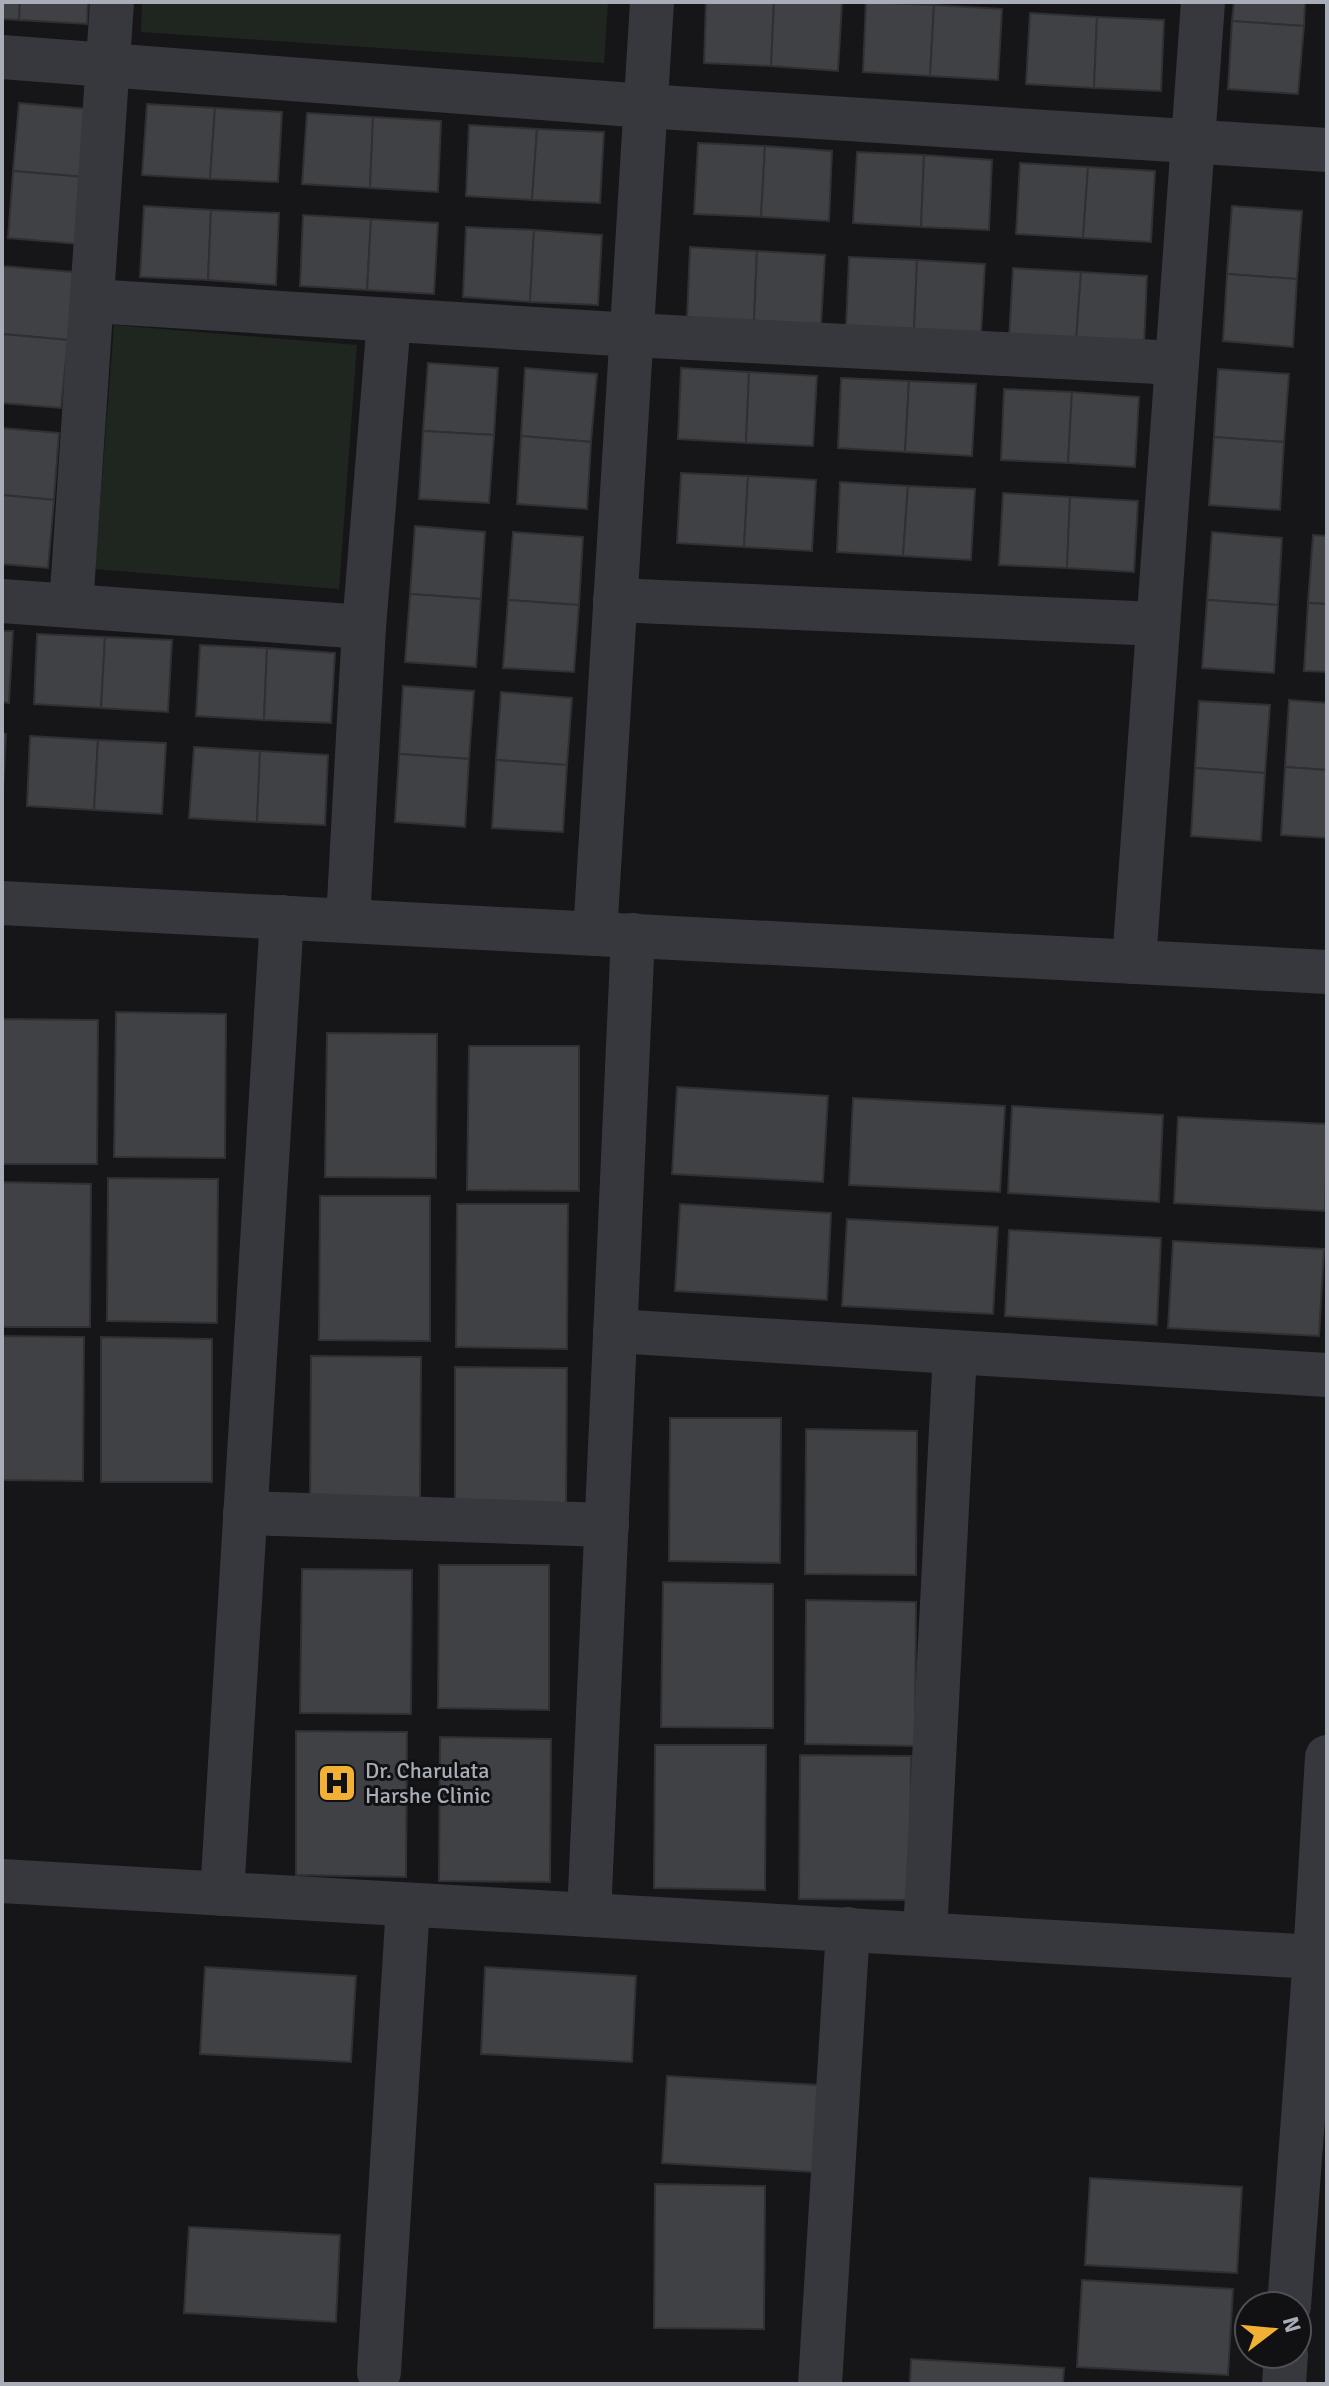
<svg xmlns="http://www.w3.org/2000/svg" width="1329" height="2386" font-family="Signika,sans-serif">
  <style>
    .green { fill: #1e261f }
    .building { fill: #404145; stroke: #303034; stroke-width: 2 }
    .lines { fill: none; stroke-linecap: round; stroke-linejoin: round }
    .street { stroke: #37383d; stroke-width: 44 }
    .labels { text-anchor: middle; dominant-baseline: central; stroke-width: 6; stroke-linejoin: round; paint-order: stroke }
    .poi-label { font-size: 22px; fill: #a8adb8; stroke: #111113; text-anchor: start }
  </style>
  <rect width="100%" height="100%" fill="#161618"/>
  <g class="green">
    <polygon points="142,2 608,2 604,63 141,32"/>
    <polygon points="114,325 357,345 339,589 95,569"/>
  </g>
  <g class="building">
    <polygon points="2,2 20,2 19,20 2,19"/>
    <polygon points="20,2 88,2 87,24 19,20"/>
    <polygon points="706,2 774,2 771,66 704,63"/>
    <polygon points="774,2 842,2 838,71 771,66"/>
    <polygon points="866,2 934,5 930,76 863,72"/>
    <polygon points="1234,2 1305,2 1304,26 1232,21"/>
    <polygon points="934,5 1002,9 998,80 930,76"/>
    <polygon points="1030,13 1097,17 1094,88 1026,84"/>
    <polygon points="1097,17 1164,20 1161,91 1094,88"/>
    <polygon points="1232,21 1304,26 1298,94 1228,89"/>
    <polygon points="19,103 89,109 84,177 13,171"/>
    <polygon points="147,104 215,108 210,179 142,175"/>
    <polygon points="215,108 282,112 278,182 210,179"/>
    <polygon points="307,113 373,117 370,188 302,184"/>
    <polygon points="373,117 441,121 438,192 370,188"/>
    <polygon points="469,125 537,129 532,200 466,196"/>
    <polygon points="537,129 604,132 600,203 532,200"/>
    <polygon points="698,143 765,146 761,217 694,214"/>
    <polygon points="765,146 832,151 829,221 761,217"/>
    <polygon points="857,152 924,155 921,227 853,223"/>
    <polygon points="924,155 992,160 989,230 921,227"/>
    <polygon points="1020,163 1088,167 1083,238 1016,234"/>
    <polygon points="1088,167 1155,171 1151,242 1083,238"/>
    <polygon points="13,171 84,177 78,244 8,238"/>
    <polygon points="144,206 211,210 208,280 140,277"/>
    <polygon points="1232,206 1302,211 1297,279 1227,274"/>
    <polygon points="211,210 279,213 276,285 208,280"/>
    <polygon points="303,215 371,219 367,290 300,286"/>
    <polygon points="371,219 438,223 434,294 367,290"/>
    <polygon points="466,227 534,230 530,302 463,297"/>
    <polygon points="534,230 602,235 598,305 530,302"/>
    <polygon points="690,247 757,251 754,322 687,318"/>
    <polygon points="757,251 825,255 821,325 754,322"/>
    <polygon points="849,257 917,260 914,331 846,328"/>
    <polygon points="917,260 985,264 981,335 914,331"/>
    <polygon points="2,266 73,272 68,340 2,334"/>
    <polygon points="1013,268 1081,272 1076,342 1009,339"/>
    <polygon points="1081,272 1147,276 1144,347 1076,342"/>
    <polygon points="1227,274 1297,279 1293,347 1223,341"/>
    <polygon points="2,334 68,340 61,408 2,403"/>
    <polygon points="428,363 498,368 494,435 423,431"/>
    <polygon points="525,368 597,374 591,442 521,436"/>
    <polygon points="681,368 749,372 746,443 678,439"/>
    <polygon points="1218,369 1289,374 1284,442 1214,437"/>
    <polygon points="749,372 817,376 813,446 746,443"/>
    <polygon points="841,378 909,381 905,452 838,448"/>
    <polygon points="909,381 976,384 972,456 905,452"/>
    <polygon points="1004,389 1072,392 1068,463 1001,460"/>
    <polygon points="1072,392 1139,397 1135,467 1068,463"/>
    <polygon points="2,428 59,433 54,500 2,495"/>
    <polygon points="423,431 494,435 489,503 419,499"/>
    <polygon points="521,436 591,442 587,509 517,504"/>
    <polygon points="1214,437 1284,442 1280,510 1209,505"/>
    <polygon points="681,473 748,476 744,547 677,543"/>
    <polygon points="748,476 816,480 812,551 744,547"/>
    <polygon points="840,482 908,486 903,556 837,552"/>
    <polygon points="908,486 975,489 971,560 903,556"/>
    <polygon points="1003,493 1070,497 1067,568 999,565"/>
    <polygon points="2,495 54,500 48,568 2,564"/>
    <polygon points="1070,497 1138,501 1134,572 1067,568"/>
    <polygon points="415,526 485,532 481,599 410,594"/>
    <polygon points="513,532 583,537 579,605 508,600"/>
    <polygon points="1212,532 1282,538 1278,605 1207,600"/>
    <polygon points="1313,535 1327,536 1327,604 1308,603"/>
    <polygon points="410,594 481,599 476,667 405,662"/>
    <polygon points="508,600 579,605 574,672 503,668"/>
    <polygon points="1207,600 1278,605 1274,673 1202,668"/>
    <polygon points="1308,603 1327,604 1327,672 1304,671"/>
    <polygon points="2,631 13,631 9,703 2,702"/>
    <polygon points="37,634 105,637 101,708 34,704"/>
    <polygon points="105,637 172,640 168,712 101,708"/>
    <polygon points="200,645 267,648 264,720 196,716"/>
    <polygon points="267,648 335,653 331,723 264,720"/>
    <polygon points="403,686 474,691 469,759 399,754"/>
    <polygon points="501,692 572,698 567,765 496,760"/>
    <polygon points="1289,700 1327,703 1327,770 1285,767"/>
    <polygon points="1199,701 1270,705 1265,773 1195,768"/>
    <polygon points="2,733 6,734 2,805"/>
    <polygon points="30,736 98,740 94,810 27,806"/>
    <polygon points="98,740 166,743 162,814 94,810"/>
    <polygon points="194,747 260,751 257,822 189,818"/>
    <polygon points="260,751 328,755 325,825 257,822"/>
    <polygon points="399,754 469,759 465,827 395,822"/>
    <polygon points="496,760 567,765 563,832 492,828"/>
    <polygon points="1285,767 1327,770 1327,838 1281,835"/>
    <polygon points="1195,768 1265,773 1261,841 1191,836"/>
    <polygon points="116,1012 226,1014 225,1158 114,1157"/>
    <polygon points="2,1019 98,1020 97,1164 2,1164"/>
    <polygon points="327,1033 437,1034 436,1178 325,1177"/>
    <polygon points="469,1046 579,1046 579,1191 467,1190"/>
    <polygon points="677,1087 828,1096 823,1182 672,1174"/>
    <polygon points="853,1098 1005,1106 1000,1192 849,1185"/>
    <polygon points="1012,1106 1163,1115 1159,1202 1008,1193"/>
    <polygon points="1178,1117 1327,1124 1325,1211 1174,1203"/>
    <polygon points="108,1178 218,1179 217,1323 107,1321"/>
    <polygon points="2,1182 91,1184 90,1327 2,1327"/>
    <polygon points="320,1196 430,1196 430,1341 319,1340"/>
    <polygon points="457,1204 568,1204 567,1349 456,1347"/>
    <polygon points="680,1204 831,1213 827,1300 675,1291"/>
    <polygon points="847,1219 998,1227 993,1314 842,1306"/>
    <polygon points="1009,1230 1161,1238 1157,1325 1005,1316"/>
    <polygon points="1173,1241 1324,1249 1319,1336 1168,1328"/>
    <polygon points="2,1336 84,1337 83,1481 2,1480"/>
    <polygon points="101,1337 212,1339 212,1482 101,1482"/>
    <polygon points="311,1356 421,1357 420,1501 310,1500"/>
    <polygon points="455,1367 567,1368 566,1511 455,1511"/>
    <polygon points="670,1418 781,1418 780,1563 669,1561"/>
    <polygon points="806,1429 917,1431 916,1575 805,1574"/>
    <polygon points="439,1565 549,1565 549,1710 438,1708"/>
    <polygon points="302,1569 412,1570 411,1714 300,1713"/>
    <polygon points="663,1582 773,1584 773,1728 661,1727"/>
    <polygon points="806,1600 916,1602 915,1746 805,1744"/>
    <polygon points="296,1731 407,1732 406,1877 296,1875"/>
    <polygon points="440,1737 551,1739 550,1882 439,1881"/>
    <polygon points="655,1745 766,1745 765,1890 654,1888"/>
    <polygon points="800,1755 911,1756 910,1900 799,1899"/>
    <polygon points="205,1967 356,1976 351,2062 200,2054"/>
    <polygon points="485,1967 636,1976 632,2062 481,2054"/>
    <polygon points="667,2076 818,2085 814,2172 662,2163"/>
    <polygon points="1090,2178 1242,2187 1237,2273 1085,2265"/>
    <polygon points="655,2184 765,2186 764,2329 654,2328"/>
    <polygon points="189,2227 340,2235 336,2322 184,2313"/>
    <polygon points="1082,2280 1233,2289 1228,2375 1077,2367"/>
    <polygon points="911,2359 1064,2368 1063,2384 910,2384"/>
  </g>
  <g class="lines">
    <g class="street">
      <polyline points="2,57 645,106 1327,150"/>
      <polyline points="92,301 632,335 1177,363"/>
      <polyline points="615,600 1158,624"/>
      <polyline points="2,601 364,627 348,921"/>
      <polyline points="71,606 112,2"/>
      <polyline points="364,627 389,320"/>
      <polyline points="2,903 1327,972"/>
      <polyline points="595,934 652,2"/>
      <polyline points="1134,962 1203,2"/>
      <polyline points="615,1331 1327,1375"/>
      <polyline points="245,1513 607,1525"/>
      <polyline points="2,1881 1315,1957"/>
      <polyline points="222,1894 282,917"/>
      <polyline points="589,1915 633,935"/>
      <polyline points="925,1934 955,1352"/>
      <polyline points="1289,2306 1315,1957 1327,1757"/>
      <polyline points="379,2372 408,1905"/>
      <polyline points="820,2384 848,1929"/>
      <polyline points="1284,2384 1286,2354"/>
    </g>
  </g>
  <defs>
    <g id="hospital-square" transform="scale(2)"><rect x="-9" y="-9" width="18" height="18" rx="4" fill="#f2b134" stroke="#111113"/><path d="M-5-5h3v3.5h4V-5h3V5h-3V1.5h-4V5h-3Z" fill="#111"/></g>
  </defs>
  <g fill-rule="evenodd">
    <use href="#hospital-square" x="337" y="1783"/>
  </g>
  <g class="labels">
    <g class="poi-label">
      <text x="365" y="1770">Dr. Charulata<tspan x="365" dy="25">Harshe Clinic</tspan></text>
    </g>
  </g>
  <rect width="1329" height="2386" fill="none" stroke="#a8adb8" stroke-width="8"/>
  <g transform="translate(1273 2330) rotate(74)"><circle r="38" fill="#111113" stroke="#4d4f55" stroke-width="2"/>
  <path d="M0-6L14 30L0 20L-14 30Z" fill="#f2b134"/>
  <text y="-12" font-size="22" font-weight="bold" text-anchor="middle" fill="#a8adb8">N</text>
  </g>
</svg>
